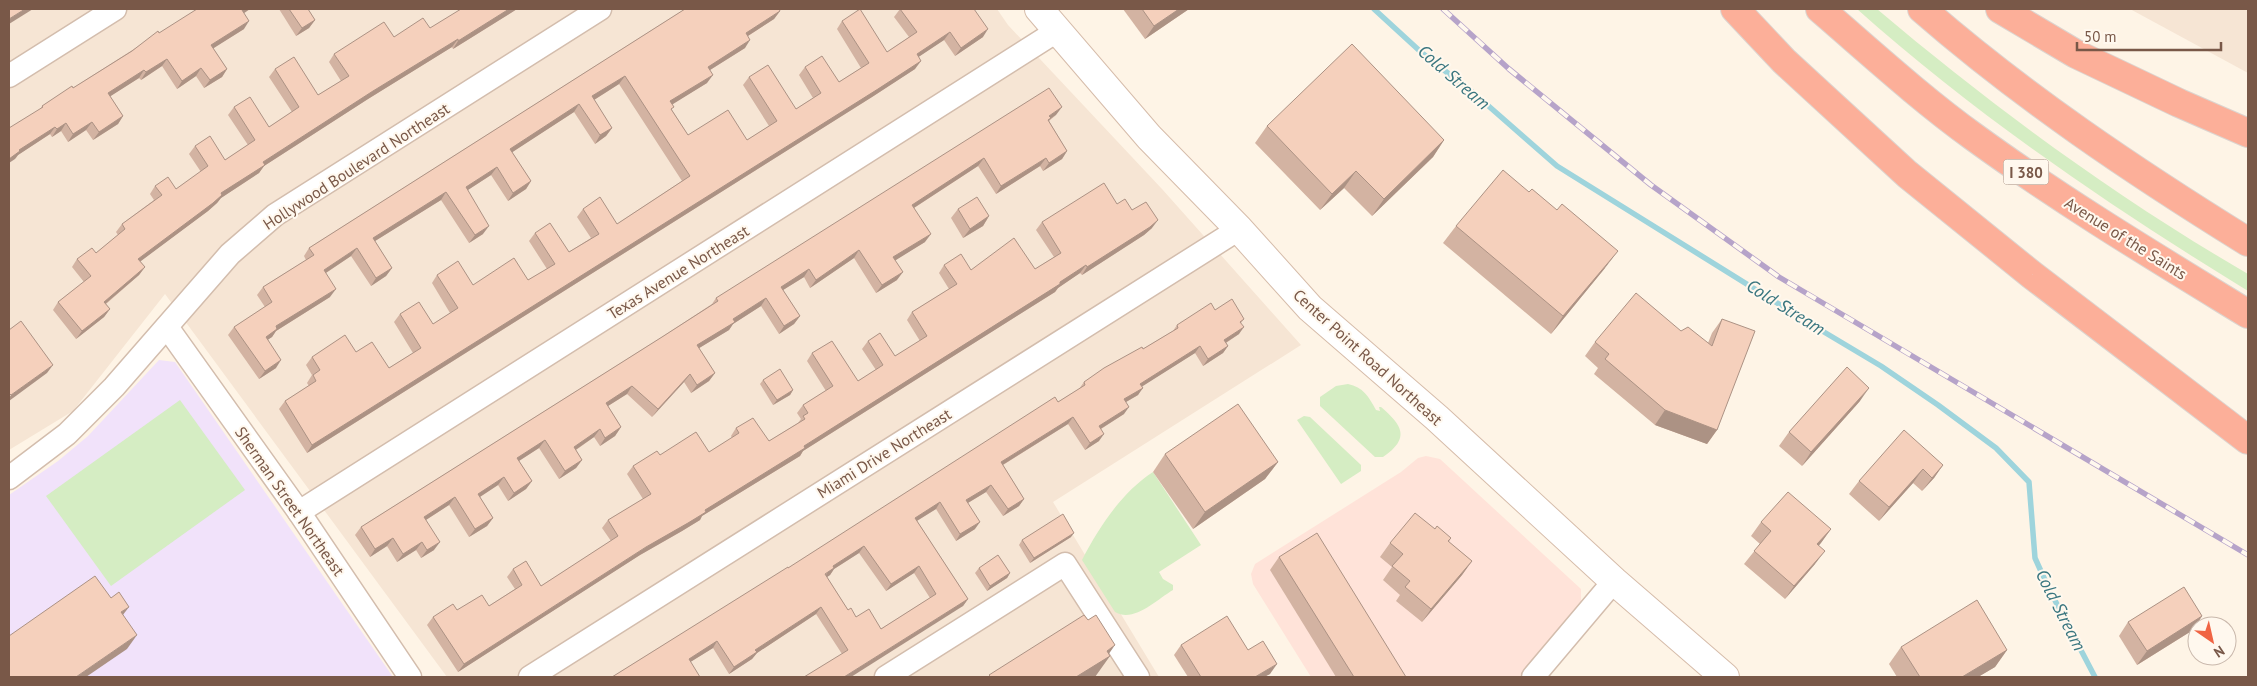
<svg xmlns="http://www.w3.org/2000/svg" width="2257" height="686" font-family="'PT Sans',sans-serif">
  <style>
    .residential { fill: #f6e5d4 }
    .commercial { fill: #ffe3d9 }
    .education { fill: #f1e2fa }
    .green { fill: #d5edc3 }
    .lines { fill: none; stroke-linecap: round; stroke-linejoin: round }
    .stream { stroke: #9ed4dc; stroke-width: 5.5 }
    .street-casing { stroke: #d3bdad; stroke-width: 25 }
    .secondary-casing { stroke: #d6bcaa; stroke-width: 30 }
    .highway-casing { stroke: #dcd4cf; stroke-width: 30 }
    .street { stroke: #fff; stroke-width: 22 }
    .secondary { stroke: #fff; stroke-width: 28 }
    .highway { stroke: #fcaf99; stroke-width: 28 }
    .rail-casing { stroke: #b6a3c9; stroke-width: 5.5 }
    .rail { stroke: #fff8ee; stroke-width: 4; stroke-dasharray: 11; stroke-linecap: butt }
    .wall { fill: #d3b3a2; fill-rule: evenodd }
    .shaded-wall { fill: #ac9284 }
    .building { fill: #f5d0bc; stroke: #ac9284; fill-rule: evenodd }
    .labels { text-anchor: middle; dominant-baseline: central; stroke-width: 4; stroke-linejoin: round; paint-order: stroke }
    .shield { fill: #fff8ee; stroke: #a1887a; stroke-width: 1 }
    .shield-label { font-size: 15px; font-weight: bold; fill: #795848 }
    .street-label { font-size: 16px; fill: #795848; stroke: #fff8ee }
    .water-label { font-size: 18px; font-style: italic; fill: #3a767f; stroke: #fff8ee }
  </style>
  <rect width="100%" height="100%" fill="#fef4e6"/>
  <g class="residential">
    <polygon points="9,9 997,9 1008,25 1162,189 1301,345 1053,502 1159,677 447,677 165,294 73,411 9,450"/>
    <polygon points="2130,9 2248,9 2248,73"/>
  </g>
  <polygon class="commercial" points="1426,456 1440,459 1581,589 1581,604 1519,677 1311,677 1253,584 1251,574 1255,564 1401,472 1418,458"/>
  <polygon class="education" points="159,360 175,362 393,677 9,677 9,495 58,461 88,436"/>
  <g class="green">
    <path d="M1857,9H1877C1994,108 2116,197 2248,274V291C2111,207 1977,116 1857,9Z"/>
    <path d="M1348,384C1363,387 1369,397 1376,410L1380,411L1379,407H1381C1402,425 1411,438 1383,457H1375L1320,406V397L1336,386Z"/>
    <polygon points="180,400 245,490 111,586 46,496"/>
    <polygon points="1304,416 1310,417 1361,465 1361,471 1341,484 1297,420"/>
    <path d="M1153,472L1201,545L1159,572L1163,579L1173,585V590C1156,600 1134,623 1115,612L1082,560C1099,527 1122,492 1153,472Z"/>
  </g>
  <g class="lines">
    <polyline class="stream" points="1374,9 1422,53 1476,95 1557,166 1819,329 1881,366 1938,405 1996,448 2029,482 2035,558 2049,589 2095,677"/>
    <g class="street-casing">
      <g id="street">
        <polyline points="9,76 115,9"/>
        <polyline points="167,327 299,512 410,677"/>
        <polyline points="9,478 67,434 114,387 230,254 275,215 600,9"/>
        <polyline points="299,512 1057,31"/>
        <polyline points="530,677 1239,229"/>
        <polyline points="886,677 1065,564 1138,677"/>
        <polyline points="1533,677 1614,581"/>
      </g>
    </g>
    <g class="secondary-casing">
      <polyline id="secondary" points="1039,9 1149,137 1239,229 1310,308 1437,418 1614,581 1725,677"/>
    </g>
    <g class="highway-casing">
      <g id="highway">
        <polyline points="1735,9 1784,61 1907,174 2032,275 2248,440"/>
        <path d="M1820,9C1870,52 1920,98 1974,137C2062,201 2155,257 2248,314"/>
        <path d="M1922,9C2023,97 2135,172 2248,242"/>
        <polyline points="2000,9 2076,54 2179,103 2248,133"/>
      </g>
    </g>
    <use href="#street" class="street"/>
    <use href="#secondary" class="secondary"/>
    <use href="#highway" class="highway"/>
    <g class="rail-casing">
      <polyline id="rail" points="1443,9 1509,69 1651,185 1779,277 2248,555"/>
    </g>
    <use href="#rail" class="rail"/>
  </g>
  <g class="wall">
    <polygon points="279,9 308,9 315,20 309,28 296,36"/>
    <polygon points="517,9 453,49 452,47 368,99 264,166 259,173 221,198 217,203 208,211 140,261 145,267 139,275 106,304 110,309 104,317 76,339 53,310 58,302 84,282 72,267 77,259 96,253 118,235 116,232 122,224 154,200 150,194 155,186 176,189 201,172 189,154 195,146 225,160 248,145 228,115 234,107 269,127 292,112 269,77 275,69 318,95 341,81 329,62 334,54 394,37"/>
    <polygon points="685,9 780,11 774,19 748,36 745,48 710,70 707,83 672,104 672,110 688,135 747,140 769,126 743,85 749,77 796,109 813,98 799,75 805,67 839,82 861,68 837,29 842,21 887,52 909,37 894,17 900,9 983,37 955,56 944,40 918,57 915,69 872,97 307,453 279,409 285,401 309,386 307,383 312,375 306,365 312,357 356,352 389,368 413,353 394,322 400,314 433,324 450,313 432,283 437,275 473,285 528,280 547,269 529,241 535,233 569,252 591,238 577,217 583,209 617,224 682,181 619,84 594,100 612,128 606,136 595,144 574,112 512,152 531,181 526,189 508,201 491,175 468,190 483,234 469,243 441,200 375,241 392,268 386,276 371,286 351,256 326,273 330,297 276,331 272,337 268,339 276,368 259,379 228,335 234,327 265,307 257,295 263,287 306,260 304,256 309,248"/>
    <polygon points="1123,9 1189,9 1145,39"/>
    <polygon points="244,13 244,29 213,48 227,69 222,77 204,88 196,76 177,89 162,66 141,80 139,78 110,96 123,116 118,124 93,140 86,130 68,142 61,131 52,137 50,134 18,155 15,159 42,106 73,88 159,33"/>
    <polygon points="1056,115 1049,121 1067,151 1062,159 1043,171 1040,166 996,194 978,166 914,208 925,242 895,260 897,280 876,293 854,258 810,288 804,277 783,290 800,316 794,324 779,334 761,306 733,324 729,330 699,348 715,373 709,381 691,393 684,382 652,417 627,394 608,406 621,427 615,436 600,446 594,437 576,450 582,460 576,468 559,479 539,448 519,461 532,481 526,489 508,501 498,485 480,497 493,518 487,526 469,537 449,505 426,520 434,550 421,558 416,550 397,562 387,546 370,557 355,535 361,527 662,337 712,304 716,298"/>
    <polygon points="1267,126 1444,140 1433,157 1372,216 1344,188 1320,210 1255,143"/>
    <polygon points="1529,192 1605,268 1551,334 1443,243 1456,226"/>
    <polygon points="1117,204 1132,210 1152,228 1144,235 1082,275 1080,273 1058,288 1055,292 803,451 800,456 702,516 700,520 682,531 640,555 458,672 427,625 433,617 457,610 489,606 515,589 507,577 513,569 541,586 611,541 602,528 608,520 643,499 627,474 633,466 660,455 709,452 732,438 731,436 736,428 769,441 798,423 801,419 797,413 803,405 826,391 807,361 812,353 858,381 876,370 862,349 868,341 895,356 920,341 907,320 912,312 949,289 939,273 944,265 971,270 1035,269 1054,257 1036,230 1042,222"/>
    <polygon points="958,209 989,216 983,226 963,238 951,218"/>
    <path d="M1215,310L1244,319L1241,323L1239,334L1226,343L1228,346L1223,353L1203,366L1195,353L1142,386L1138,395L1126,402L1124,414L1101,429L1099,441L1085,450L1068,424L1003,465L1024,499L1019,506L1003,516L986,492L968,503L975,529L956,541L936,509L917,521L968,599L963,606L842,654L816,614L757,653L752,659L729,674L713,648L690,662L612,677L1058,402L1079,389L1084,382L1143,349L1173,331L1177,325ZM859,553L886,591L914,573L930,598L881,629L856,617L848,610L827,577L830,575L834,569Z"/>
    <polygon points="1722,319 1717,430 1707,444 1655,425 1594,374 1598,368 1585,356 1595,342 1681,331 1708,343 1712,333"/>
    <polygon points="763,380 793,390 790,395 773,405 760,384"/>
    <polygon points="1860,401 1802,466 1779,446 1789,432"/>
    <polygon points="1165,454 1278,462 1265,479 1193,529 1153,472"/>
    <polygon points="1943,465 1934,478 1922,491 1913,483 1879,521 1849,494 1859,481"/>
    <polygon points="1761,522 1831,529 1819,545 1815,564 1785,599 1744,564 1760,544 1751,536"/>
    <polygon points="1435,529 1451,538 1449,542 1472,561 1462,575 1422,622 1396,601 1400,595 1383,580 1392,567 1380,557 1390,543"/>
    <polygon points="1071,537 1030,563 1019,545 1022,540"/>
    <polygon points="1279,557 1406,677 1336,677 1270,570"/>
    <polygon points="979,568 1010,573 1007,578 987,591 975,573"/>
    <polygon points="2202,616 2193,630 2137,665 2119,636 2128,622"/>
    <polygon points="1181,645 1248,650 1270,674 1264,677 1188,677 1174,655"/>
    <polygon points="1901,647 2007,650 1995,667 1978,677 1897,677 1889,664"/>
  </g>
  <g class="shaded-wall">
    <polygon points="25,9 33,9 9,24 9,19"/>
    <polygon points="244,9 250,9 237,18 242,10"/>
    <polygon points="509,9 517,9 453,49 458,41"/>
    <polygon points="1179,9 1189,9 1145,39 1154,26"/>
    <polygon points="780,11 774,19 740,41 746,33"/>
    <polygon points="315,20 309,28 296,36 302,28"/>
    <polygon points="249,21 244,29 206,53 211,45"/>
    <polygon points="988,29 983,37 955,56 961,48"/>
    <polygon points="950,32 944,40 911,62 917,54"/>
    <polygon points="458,39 452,47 368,99 264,166 259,173 221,198 217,203 208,211 133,267 138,259 221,193 263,162 373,91"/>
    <polygon points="750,40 745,48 702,75 708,67"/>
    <polygon points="167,59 162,66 141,80 146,72"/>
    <polygon points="921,61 915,69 872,97 307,453 312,445"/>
    <polygon points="201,68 196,76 177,89 182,81"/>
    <polygon points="227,69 222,77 204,88 210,80"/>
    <polygon points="144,70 139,78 103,101 108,93"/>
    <polygon points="713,75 707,83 665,109 670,101"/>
    <polygon points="625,76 619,84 586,105 592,96"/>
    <polygon points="579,104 574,112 505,157 510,149"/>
    <polygon points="1062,107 1056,115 1050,119 1045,126 1049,116"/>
    <polygon points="123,116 118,124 93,140 99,132"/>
    <polygon points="92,122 86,130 68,142 73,134"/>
    <polygon points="66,123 61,131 52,137 57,129"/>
    <polygon points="55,127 50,134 18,155 15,159 9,163 9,159 19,150"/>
    <polygon points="612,128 606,136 595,144 600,135"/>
    <polygon points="1444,140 1433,157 1372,216 1384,199"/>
    <polygon points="1067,151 1062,159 1043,171 1049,163"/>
    <polygon points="984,158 978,166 906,213 912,205"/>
    <polygon points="1046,158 1040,166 996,194 1001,186"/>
    <polygon points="497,167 491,175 460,195 466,187"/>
    <polygon points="1356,171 1344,188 1320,210 1332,194"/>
    <polygon points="531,181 526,189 508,201 513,193"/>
    <polygon points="446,192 441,200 367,246 373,238"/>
    <polygon points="989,216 983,226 963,238 970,229"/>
    <polygon points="1158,220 1152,228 1144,235 1082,275 1087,267"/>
    <polygon points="489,226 483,234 469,243 475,235"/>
    <polygon points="931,234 925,242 888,265 893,257"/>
    <polygon points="357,248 351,256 318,278 324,270"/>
    <polygon points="859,250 854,258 810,288 816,280"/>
    <polygon points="1618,251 1605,268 1551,334 1563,316"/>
    <polygon points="1086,265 1080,273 1058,288 1055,292 803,451 800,456 702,516 700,520 682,531 640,555 458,672 464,664"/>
    <polygon points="145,267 139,275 98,310 104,302"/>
    <polygon points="392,268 386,276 371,286 376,278"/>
    <polygon points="809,269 804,277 775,295 781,287"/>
    <polygon points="903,272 897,280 876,293 882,285"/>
    <polygon points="336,289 330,297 276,331 272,337 260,345 266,337 276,326"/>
    <polygon points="766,298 761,306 733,324 729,330 691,353 697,345 733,319"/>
    <polygon points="110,309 104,317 76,339 82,331"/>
    <polygon points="800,316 794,324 779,334 784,326"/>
    <polygon points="1244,327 1239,334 1219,347 1224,340"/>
    <polygon points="1200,346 1195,353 1135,391 1140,384"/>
    <polygon points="1228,346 1223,353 1203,366 1208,359"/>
    <polygon points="281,360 276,368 259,379 265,371"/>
    <polygon points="53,365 47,373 9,401 9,398 11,395"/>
    <polygon points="715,373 709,381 691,393 697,385"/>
    <polygon points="690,374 684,382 652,417 658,409"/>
    <polygon points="632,386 627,394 600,411 606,403"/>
    <polygon points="1143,388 1138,395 1119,406 1124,399"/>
    <polygon points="1869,388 1860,401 1802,466 1811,452"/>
    <polygon points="793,390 790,395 773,405 777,400"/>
    <polygon points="1129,407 1124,414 1094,433 1099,426"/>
    <polygon points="1665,410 1717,430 1707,444 1655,425"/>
    <polygon points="1073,417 1068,424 996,469 1001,462"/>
    <polygon points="621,427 615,436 600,446 605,438"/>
    <polygon points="600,429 594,437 568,455 574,447"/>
    <polygon points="1104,434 1099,441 1085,450 1090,443"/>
    <polygon points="545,440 539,448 511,466 517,458"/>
    <polygon points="582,460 576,468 559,479 565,471"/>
    <polygon points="1278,462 1265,479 1193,529 1205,512"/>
    <polygon points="1943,465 1934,478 1922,491 1932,478"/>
    <polygon points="1923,469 1913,483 1879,521 1889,507"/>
    <polygon points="504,477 498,485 472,502 478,494"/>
    <polygon points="532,481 526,489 508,501 514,493"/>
    <polygon points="991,485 986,492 961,507 966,500"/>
    <polygon points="455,497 449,505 418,525 424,517"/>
    <polygon points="1024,499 1019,506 1003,516 1008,509"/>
    <polygon points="940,502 936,509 910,525 915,518"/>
    <polygon points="493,518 487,526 469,537 475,529"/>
    <polygon points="980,522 975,529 956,541 960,534"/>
    <polygon points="1831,529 1821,543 1808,558 1817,544"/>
    <polygon points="1074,533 1071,537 1030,563 1034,558"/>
    <polygon points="393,538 387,546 370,557 375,549"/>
    <polygon points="422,542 416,550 397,562 403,554"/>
    <polygon points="440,542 434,550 421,558 427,550"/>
    <polygon points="864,546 859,553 834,569 830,575 821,581 833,566"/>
    <polygon points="1825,551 1815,564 1785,599 1794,586"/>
    <polygon points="1472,561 1462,575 1422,622 1431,609"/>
    <polygon points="919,566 914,573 886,591 891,584"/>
    <polygon points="1010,573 1007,578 987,591 990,586"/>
    <polygon points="968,599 963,606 851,677 844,677"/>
    <polygon points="129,607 119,620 121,612"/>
    <polygon points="821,607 816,614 757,653 752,659 729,674 734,667 755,650"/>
    <polygon points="2202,616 2193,630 2137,665 2147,651"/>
    <polygon points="137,635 127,649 86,677 76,677"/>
    <polygon points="717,641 713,648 684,666 689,659"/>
    <polygon points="1115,645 1106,658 1110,656 1095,677 1076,677 1107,651"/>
    <polygon points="2007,650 1995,667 1978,677 1962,677"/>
    <polygon points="1277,664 1270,674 1264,677 1255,677"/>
  </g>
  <g class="building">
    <polygon points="9,9 25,9 9,19"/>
    <polygon points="197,9 244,9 242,10 249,21 211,45 227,69 210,80 201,68 182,81 167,59 146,72 144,70 108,93 123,116 99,132 92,122 73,134 66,123 57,129 55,127 19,150 20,151 9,159 9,128 43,107 42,106 72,86 73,88 132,51 158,31 159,33"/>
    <polygon points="289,9 308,9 315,20 302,28"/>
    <polygon points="461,9 509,9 458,41 458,39 373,91 263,162 265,165 221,193 222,195 213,203 138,259 145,267 104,302 110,309 82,331 58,302 91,276 77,259 92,248 96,253 125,229 122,224 162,195 155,186 168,177 176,189 208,166 195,146 210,136 225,160 255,140 234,107 250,97 269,127 299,107 275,69 294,57 318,95 349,76 334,54 384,22 394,37 423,18 430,28"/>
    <polygon points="685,9 779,9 780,11 746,33 750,40 708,67 713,75 670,101 674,107 671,109 688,135 728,110 747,140 777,121 749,77 768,65 796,109 821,93 805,67 822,56 839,82 869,63 842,21 860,9 887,52 917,32 900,9 974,9 988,29 961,48 950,32 917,54 921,61 878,89 312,445 285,401 316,381 313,375 320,370 312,357 345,335 356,352 372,342 389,368 421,348 400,314 419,302 433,324 458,308 437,275 458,261 473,285 514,258 528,280 555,264 535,233 550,223 569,252 599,234 583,209 600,197 617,224 690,176 625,76 592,96 612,128 600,135 579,104 510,149 531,181 513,193 497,167 466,187 489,226 475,235 446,192 373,238 392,268 376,278 357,248 324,270 336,289 276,326 277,329 266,337 281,360 265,371 234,327 272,302 263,287 314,255 309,248"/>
    <polygon points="1142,9 1179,9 1154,26"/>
    <polygon points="1352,44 1444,140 1384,199 1356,171 1332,194 1267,126"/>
    <polygon points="1049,88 1062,107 1049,116 1051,118 1048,120 1067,151 1049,163 1046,158 1001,186 984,158 912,205 931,234 893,257 903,272 882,285 859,250 816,280 809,269 781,287 800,316 784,326 766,298 733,319 735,322 697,345 715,373 697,385 690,374 658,409 632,386 606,403 621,427 605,438 600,429 574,447 582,460 565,471 545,440 517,458 532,481 514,493 504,477 478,494 493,518 475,529 455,497 424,517 440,542 427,550 422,542 403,554 393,538 375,549 361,527 662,337 718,301 716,298 762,269"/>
    <polygon points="1503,170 1529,192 1532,189 1557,210 1562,204 1618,251 1563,316 1456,226"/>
    <polygon points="1104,183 1117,204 1125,199 1132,210 1146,202 1158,220 1150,227 1087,267 1086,265 1060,282 1060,284 804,446 805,448 705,510 706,512 688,523 646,547 464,664 433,617 453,604 457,610 482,595 489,606 522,585 513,569 526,561 541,586 618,536 608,520 651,494 633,466 657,451 660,455 696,432 709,452 739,433 736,428 753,418 769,441 805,419 803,416 808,413 803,405 833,386 812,353 832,341 858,381 883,365 868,341 880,333 895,356 927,336 912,312 957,284 944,265 961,254 971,270 1014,238 1035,269 1061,253 1042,222"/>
    <polygon points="977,197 989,216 970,229 958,209"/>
    <polygon points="1636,293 1681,331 1688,327 1712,346 1722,319 1755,331 1717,430 1665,410 1605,359 1609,354 1595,342"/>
    <path d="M1232,299L1244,319L1240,322L1244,327L1224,340L1228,346L1208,359L1200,346L1140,384L1143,388L1124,399L1129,407L1099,426L1104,434L1090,443L1073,417L1001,462L1024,499L1008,509L991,485L966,500L980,522L960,534L940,502L915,518L968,599L844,677H804L848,650L821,607L755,650L757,652L734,667L717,641L689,659L700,677H612L788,567V568L1055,397L1058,402L1085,385L1084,382L1104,368L1142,347L1143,349L1178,328L1177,325L1211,303L1215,310ZM864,546L891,584L919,566L936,594L881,629L869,609L856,617L851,608L848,610L825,574L834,568L833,566Z"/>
    <polygon points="21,321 53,365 11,395 9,393 9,330"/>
    <polygon points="1847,367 1869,388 1811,452 1789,432"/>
    <polygon points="780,369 793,390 777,400 763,380"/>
    <polygon points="1238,404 1278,462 1205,512 1165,454"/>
    <polygon points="1904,430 1943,465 1932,478 1923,469 1889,507 1859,481"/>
    <polygon points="1788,492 1831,529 1817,544 1825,551 1794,586 1754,551 1771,531 1761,522"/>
    <polygon points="1415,513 1435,529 1437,526 1451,538 1448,541 1472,561 1431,609 1405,587 1410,581 1392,566 1403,554 1390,543"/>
    <polygon points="1063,514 1074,533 1034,558 1022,540"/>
    <polygon points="1317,533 1406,677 1354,677 1279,557"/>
    <polygon points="998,555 1010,573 990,586 979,568"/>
    <polygon points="95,576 111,598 119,592 129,607 121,612 137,635 76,677 9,677 9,636"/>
    <polygon points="2184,587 2202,616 2147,651 2128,622"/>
    <polygon points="1977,600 2007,650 1962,677 1920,677 1901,647"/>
    <polygon points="1084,615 1088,620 1096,615 1115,645 1107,651 1110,656 1076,677 991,677 989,675"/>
    <polygon points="1227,616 1248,650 1263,641 1277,664 1255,677 1201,677 1181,645"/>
  </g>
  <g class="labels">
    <rect class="shield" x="2003.5" y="159.5" width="45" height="25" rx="4"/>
    <g class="shield-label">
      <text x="2026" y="172">I 380</text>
    </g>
    <g class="street-label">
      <text transform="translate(356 166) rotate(-33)">Hollywood Boulevard Northeast</text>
      <text transform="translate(2126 238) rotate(32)">Avenue of the Saints</text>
      <text transform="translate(678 272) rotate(-32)">Texas Avenue Northeast</text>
      <text transform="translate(1368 357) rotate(42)">Center Point Road Northeast</text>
      <text transform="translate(884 453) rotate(-32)">Miami Drive Northeast</text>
      <text transform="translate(290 501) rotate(55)">Sherman Street Northeast</text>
    </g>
    <g class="water-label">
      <text transform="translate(1454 77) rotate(41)">Cold Stream</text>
      <text transform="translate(1786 307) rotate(32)">Cold Stream</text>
      <text transform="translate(2061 610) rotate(63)">Cold Stream</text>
    </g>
  </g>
  <rect width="2257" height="686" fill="none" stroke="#795848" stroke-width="20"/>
  <g transform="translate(2212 641) rotate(146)"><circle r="24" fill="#fff8ee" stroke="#c9b8ac"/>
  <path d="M0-4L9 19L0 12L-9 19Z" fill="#f06443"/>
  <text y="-8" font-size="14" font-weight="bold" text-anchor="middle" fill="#795848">N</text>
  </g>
  <path d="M2077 42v8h144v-8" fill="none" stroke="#795848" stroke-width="2.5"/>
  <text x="2084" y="42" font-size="15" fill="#795848" stroke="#fff8ee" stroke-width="4" paint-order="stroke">50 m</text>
</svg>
